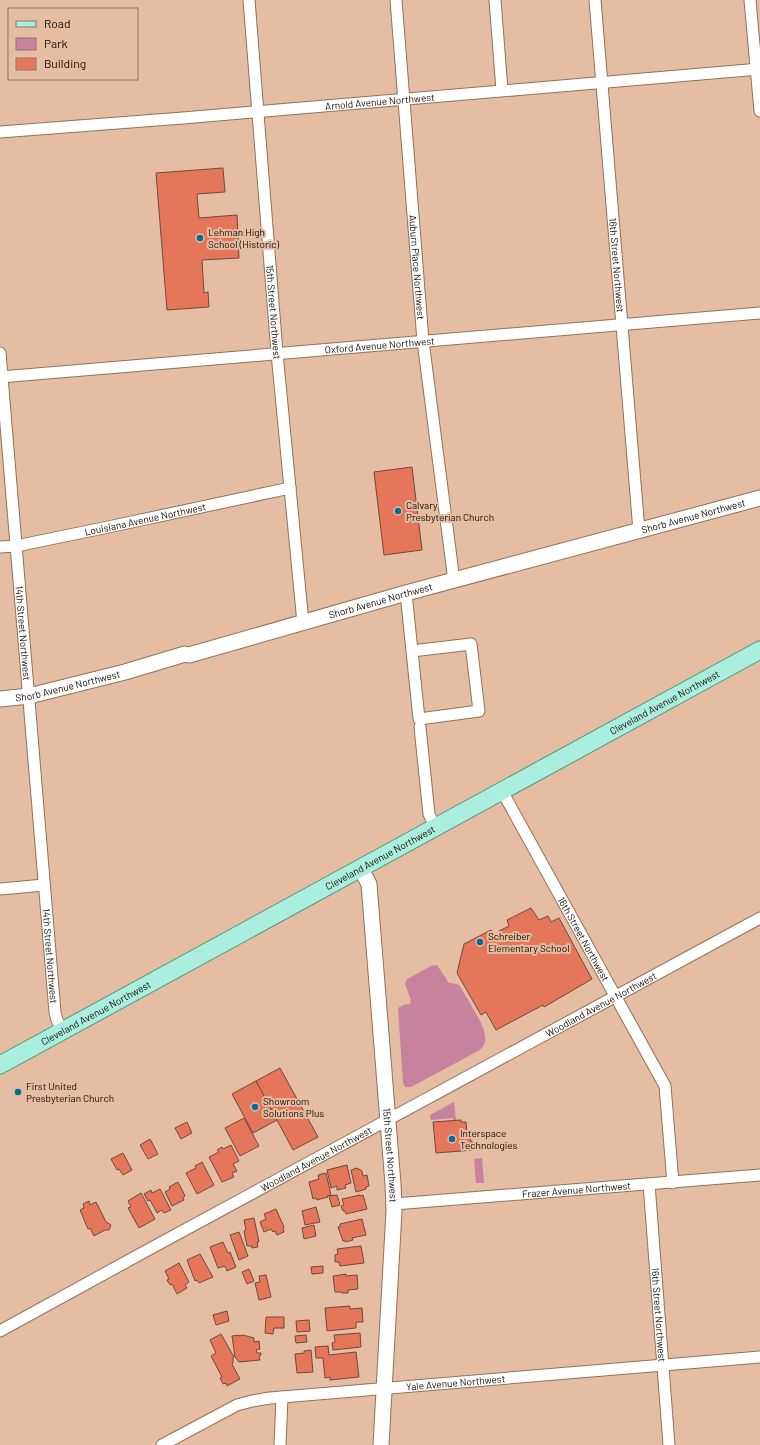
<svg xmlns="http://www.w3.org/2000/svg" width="760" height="1445" font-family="Barlow,sans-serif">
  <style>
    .green { fill: #c7839d }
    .building { fill: #e6765a; stroke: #70483e }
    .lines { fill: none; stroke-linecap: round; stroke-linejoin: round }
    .street-casing { stroke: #947058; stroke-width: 13 }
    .secondary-casing { stroke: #947058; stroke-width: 17 }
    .primary-casing { stroke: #529682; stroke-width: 19 }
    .street { stroke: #fff; stroke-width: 11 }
    .secondary { stroke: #fff; stroke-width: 15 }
    .primary { stroke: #aed; stroke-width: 17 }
    .poi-dot { fill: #036e9b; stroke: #e4bda2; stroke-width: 1.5 }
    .labels { text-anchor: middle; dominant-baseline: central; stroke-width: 4; stroke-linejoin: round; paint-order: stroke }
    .street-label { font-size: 10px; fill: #160903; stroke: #e4bda2 }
    .poi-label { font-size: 10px; fill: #160903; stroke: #e4bda2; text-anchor: start }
  </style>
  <rect width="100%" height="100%" fill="#e4bda2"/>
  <g class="green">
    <path d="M437,965L449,983L457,984L460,986C466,998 484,1023 485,1036C486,1042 484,1046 480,1050L411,1087H405L403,1083L398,1008L403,1005L410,1004L411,1000L405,984L406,980L431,966Z"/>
    <polygon points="454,1102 456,1120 453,1121 453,1118 431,1120 430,1115"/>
    <polygon points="482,1158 484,1183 476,1183 474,1159"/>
  </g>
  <g class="building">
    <polygon points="223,168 225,192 197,194 199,218 237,215 239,258 202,260 204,293 208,292 209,307 167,310 156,173"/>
    <polygon points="412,467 422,550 384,555 374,472"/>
    <polygon points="531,908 539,920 548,916 551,922 559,918 592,979 544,1007 543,1005 496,1030 486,1012 481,1015 457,973 464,944 491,930 496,941 502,937 499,931 509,926 507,920"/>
    <polygon points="280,1068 318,1137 293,1150 256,1081"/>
    <polygon points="256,1081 277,1120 253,1133 232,1094"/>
    <polygon points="244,1118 259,1146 240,1156 225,1128"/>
    <polygon points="461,1120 461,1122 466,1122 467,1135 470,1135 471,1142 473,1142 473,1150 436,1153 433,1122"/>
    <polygon points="187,1122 192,1133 181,1139 175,1128"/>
    <polygon points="150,1139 158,1154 148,1159 140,1145"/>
    <polygon points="231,1145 239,1161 233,1164 237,1171 232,1173 234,1177 222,1182 209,1157 219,1152 217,1150 222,1147 223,1149"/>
    <polygon points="123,1153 132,1170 123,1175 119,1169 117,1170 111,1159"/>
    <polygon points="202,1162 214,1185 197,1194 186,1173 196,1168 195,1166"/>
    <polygon points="347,1165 351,1183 345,1185 346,1188 337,1190 337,1186 331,1188 327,1170"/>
    <polygon points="357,1168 362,1171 363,1176 367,1175 369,1186 366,1187 366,1189 356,1192 351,1170"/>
    <polygon points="326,1173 331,1195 327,1196 328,1197 317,1200 316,1198 313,1199 309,1182 319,1179 318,1175"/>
    <polygon points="178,1182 185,1196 183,1198 184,1200 172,1206 165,1192 170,1189 169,1187"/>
    <polygon points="160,1189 171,1210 164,1213 162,1210 157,1213 150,1200 148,1201 144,1194 151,1190 152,1193"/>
    <polygon points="141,1193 155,1219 139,1228 128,1208 131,1207 128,1201"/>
    <polygon points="337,1195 340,1205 332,1207 329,1196"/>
    <polygon points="360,1195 360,1196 363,1195 367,1209 346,1214 345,1211 343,1211 341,1206 344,1205 342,1199"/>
    <polygon points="89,1201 90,1205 96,1202 106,1222 111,1225 109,1230 105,1230 94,1236 90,1228 88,1229 80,1210 84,1208 83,1204"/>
    <polygon points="316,1207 320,1222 305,1225 302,1211"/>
    <polygon points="276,1209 284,1227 283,1228 284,1232 277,1235 275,1231 273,1232 271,1229 264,1232 260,1222 266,1219 264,1214"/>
    <polygon points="254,1218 259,1242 257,1242 258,1247 252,1248 252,1246 247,1246 244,1231 246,1230 244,1220"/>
    <polygon points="362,1219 366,1235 352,1238 353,1240 345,1242 345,1240 343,1241 338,1227 340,1227 340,1224"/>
    <polygon points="314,1225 316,1236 304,1239 302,1228"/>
    <polygon points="239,1232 248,1256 239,1260 230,1235"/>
    <polygon points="223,1242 228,1253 230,1252 236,1267 227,1271 225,1266 218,1268 210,1247"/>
    <polygon points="361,1246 364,1263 340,1266 339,1262 335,1262 335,1255 338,1254 337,1249"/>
    <polygon points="200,1254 213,1277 199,1283 197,1280 195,1281 187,1260"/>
    <polygon points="179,1263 189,1282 185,1285 187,1288 177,1294 172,1284 170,1285 167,1280 169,1279 165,1271"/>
    <polygon points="323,1266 323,1273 312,1274 311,1267"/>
    <polygon points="249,1269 254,1281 247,1284 242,1272"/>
    <polygon points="346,1274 346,1276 357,1275 358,1289 348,1290 348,1293 342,1293 342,1292 335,1292 333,1276"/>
    <polygon points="266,1275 271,1297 259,1300 255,1283 260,1282 259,1276"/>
    <polygon points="350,1306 350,1309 362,1308 363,1322 356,1322 356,1328 327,1331 325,1308"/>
    <polygon points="227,1311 229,1321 216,1325 213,1315"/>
    <polygon points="266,1317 284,1317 284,1328 274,1328 273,1334 265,1333"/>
    <polygon points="309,1320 310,1331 297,1332 296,1321"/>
    <polygon points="360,1333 361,1347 333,1350 332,1343 335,1342 334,1335"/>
    <polygon points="221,1334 234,1357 233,1357 233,1363 232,1364 240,1379 227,1386 226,1383 223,1384 220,1378 222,1377 211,1356 216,1353 210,1340"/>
    <polygon points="239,1335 239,1336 243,1335 254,1338 254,1342 259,1341 260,1349 256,1350 257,1353 261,1353 261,1355 259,1356 260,1360 239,1362 235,1357 232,1336"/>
    <polygon points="306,1335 307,1342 296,1343 295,1336"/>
    <polygon points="328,1346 329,1355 356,1352 359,1377 330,1380 330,1377 325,1378 323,1358 316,1358 315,1347"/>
    <polygon points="311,1350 313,1372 297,1373 295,1354 304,1353 304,1351"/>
  </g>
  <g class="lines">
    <g class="street-casing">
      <g id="street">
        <path id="s1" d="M249,0L277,353L303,623"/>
        <path id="s2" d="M396,0L423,341L454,581"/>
        <polyline points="495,0 502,90"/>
        <path id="s3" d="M595,0L639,531"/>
        <polyline points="750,0 760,111"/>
        <path id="s4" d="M0,132L183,118L760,69"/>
        <path id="s5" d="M0,353L55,1012L57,1020L63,1031"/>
        <path id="s6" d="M0,377L760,313"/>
        <path id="s7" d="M0,547L16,546L113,526L290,488"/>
        <polyline points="406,593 419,719 479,711 471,644 412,651"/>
        <polyline points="420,727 429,814 435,827"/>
        <path id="s8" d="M502,791L665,1086L673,1183"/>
        <polyline points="0,889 44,885"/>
        <path id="s9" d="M649,1184L669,1445"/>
        <path id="s10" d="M394,1204L760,1175"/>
        <path id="s11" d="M0,1331L144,1252L760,918"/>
        <path id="s12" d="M162,1445L237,1405L252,1401L270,1398L760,1357"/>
        <polyline points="280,1445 282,1397"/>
      </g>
    </g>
    <g class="secondary-casing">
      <g id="secondary">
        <path id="s13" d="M0,699L29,696L125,672L185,654L189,655L406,593L760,498"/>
        <path id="s14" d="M361,869L369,884L393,1184L394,1211L381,1445"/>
      </g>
    </g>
    <g class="primary-casing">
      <g id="primary">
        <path id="s15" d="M0,1065L760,650"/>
      </g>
    </g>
    <use href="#street" class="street"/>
    <use href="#secondary" class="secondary"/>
    <use href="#primary" class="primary"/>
  </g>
  <g class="poi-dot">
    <circle cx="200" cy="238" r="4"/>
    <circle cx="398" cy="511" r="4"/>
    <circle cx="480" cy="942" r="4"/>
    <circle cx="18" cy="1092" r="4"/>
    <circle cx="255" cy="1107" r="4"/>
    <circle cx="452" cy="1139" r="4"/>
  </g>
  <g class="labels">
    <g class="street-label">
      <text stroke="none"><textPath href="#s4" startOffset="381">Arnold Avenue Northwest</textPath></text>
      <text stroke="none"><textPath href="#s3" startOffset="266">16th Street Northwest</textPath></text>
      <text stroke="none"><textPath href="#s2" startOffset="268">Auburn Place Northwest</textPath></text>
      <text stroke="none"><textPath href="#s1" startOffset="313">15th Street Northwest</textPath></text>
      <text stroke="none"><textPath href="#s6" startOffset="381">Oxford Avenue Northwest</textPath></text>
      <text stroke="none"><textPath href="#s13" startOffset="718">Shorb Avenue Northwest</textPath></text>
      <text stroke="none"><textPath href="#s7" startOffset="148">Louisiana Avenue Northwest</textPath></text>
      <text stroke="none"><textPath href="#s13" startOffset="394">Shorb Avenue Northwest</textPath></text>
      <text stroke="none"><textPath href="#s5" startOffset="281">14th Street Northwest</textPath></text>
      <text stroke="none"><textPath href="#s13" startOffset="69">Shorb Avenue Northwest</textPath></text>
      <text stroke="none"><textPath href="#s15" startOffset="757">Cleveland Avenue Northwest</textPath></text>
      <text stroke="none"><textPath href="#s15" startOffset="433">Cleveland Avenue Northwest</textPath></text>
      <text stroke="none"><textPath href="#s8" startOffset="169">16th Street Northwest</textPath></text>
      <text stroke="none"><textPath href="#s5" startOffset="605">14th Street Northwest</textPath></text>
      <text stroke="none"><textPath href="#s11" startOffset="684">Woodland Avenue Northwest</textPath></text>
      <text stroke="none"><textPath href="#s15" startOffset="109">Cleveland Avenue Northwest</textPath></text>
      <text stroke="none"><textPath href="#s14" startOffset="289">15th Street Northwest</textPath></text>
      <text stroke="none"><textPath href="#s11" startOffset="360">Woodland Avenue Northwest</textPath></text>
      <text stroke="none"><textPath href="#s10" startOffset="183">Frazer Avenue Northwest</textPath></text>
      <text stroke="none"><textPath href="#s9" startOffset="131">16th Street Northwest</textPath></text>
      <text stroke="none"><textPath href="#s12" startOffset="305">Yale Avenue Northwest</textPath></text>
    </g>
    <g class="poi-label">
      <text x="208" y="232">Lehman High<tspan x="208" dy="12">School (Historic)</tspan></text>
      <text x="406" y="505">Calvary<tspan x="406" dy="12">Presbyterian Church</tspan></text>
      <text x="488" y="936">Schreiber<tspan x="488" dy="12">Elementary School</tspan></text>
      <text x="26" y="1086">First United<tspan x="26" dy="12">Presbyterian Church</tspan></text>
      <text x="263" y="1101">Showroom<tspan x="263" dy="12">Solutions Plus</tspan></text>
      <text x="460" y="1133">Interspace<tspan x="460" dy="12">Technologies</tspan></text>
    </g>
  </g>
  <rect x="8" y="8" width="130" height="72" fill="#e4bda2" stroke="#927562"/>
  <rect x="16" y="21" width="20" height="6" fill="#aaeedd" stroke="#927562"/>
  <text x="44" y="28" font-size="12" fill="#160903">Road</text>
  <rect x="16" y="38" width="20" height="12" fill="#c7839d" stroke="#927562"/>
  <text x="44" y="48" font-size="12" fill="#160903">Park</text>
  <rect x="16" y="58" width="20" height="12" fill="#e6765a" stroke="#927562"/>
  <text x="44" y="68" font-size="12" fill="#160903">Building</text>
</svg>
